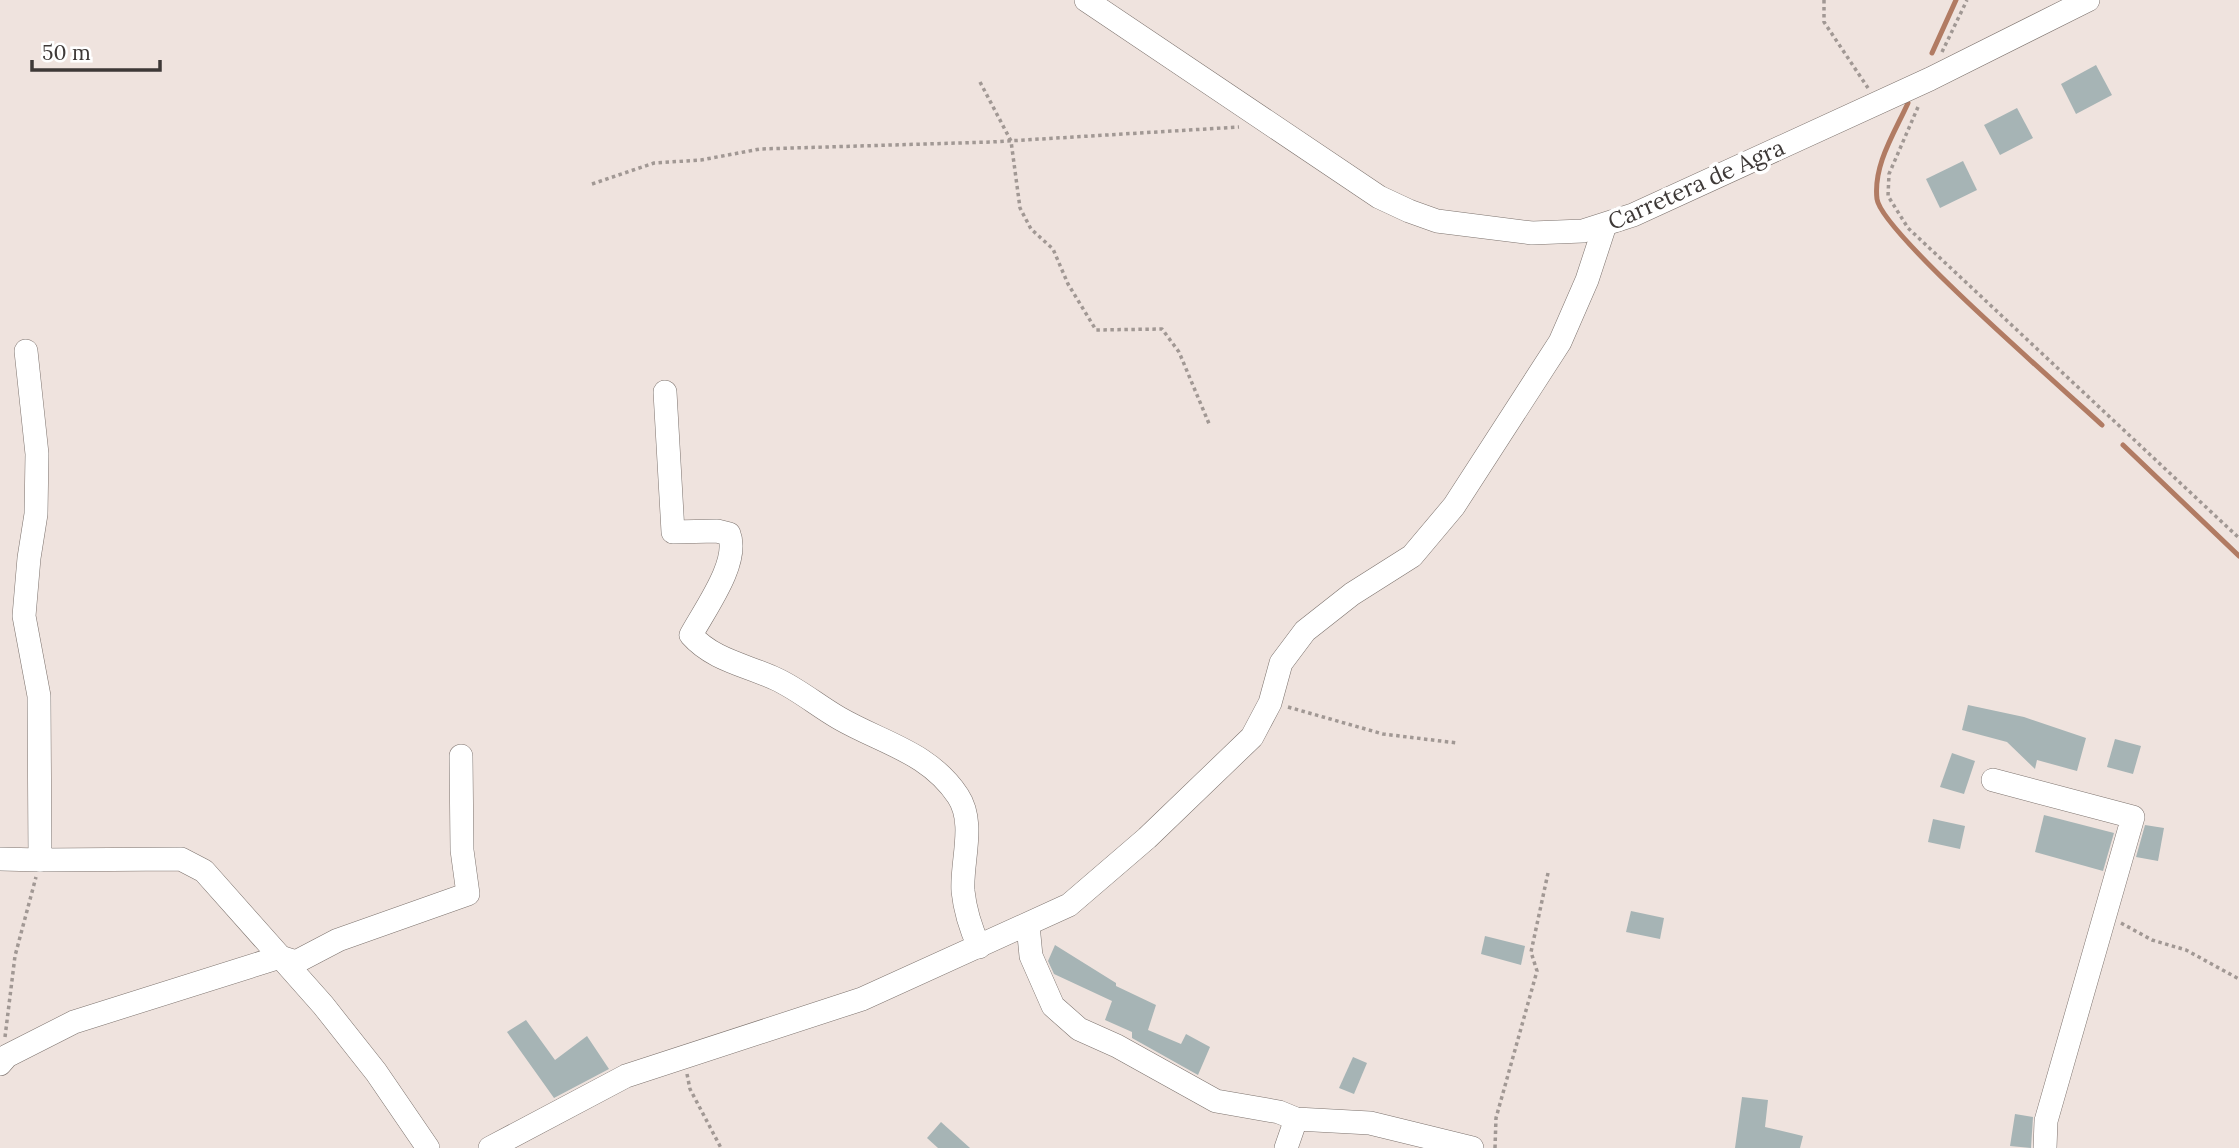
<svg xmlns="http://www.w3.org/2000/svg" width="2239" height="1148" font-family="Lora,serif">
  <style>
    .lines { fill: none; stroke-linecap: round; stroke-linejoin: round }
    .stream { stroke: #b17b63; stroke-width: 5 }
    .building { fill: #a6b4b5 }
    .minor-casing { stroke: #7c726d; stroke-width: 24 }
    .path { stroke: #a19894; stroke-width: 3.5; stroke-dasharray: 3.5 3.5; stroke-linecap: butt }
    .minor { stroke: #fff; stroke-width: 23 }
    .labels { text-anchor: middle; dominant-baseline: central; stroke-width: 7; stroke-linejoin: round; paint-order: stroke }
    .street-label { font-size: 23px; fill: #3e3937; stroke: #fff }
  </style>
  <rect width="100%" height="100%" fill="#efe3de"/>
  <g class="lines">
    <g class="stream">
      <polyline points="1932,53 1956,0"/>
      <path d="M1908,103C1895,132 1873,165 1877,199C1881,232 2067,392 2102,425"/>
      <polyline points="2123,445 2239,556"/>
    </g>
  </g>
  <g class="building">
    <polygon points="2096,65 2112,95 2076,114 2061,84"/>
    <polygon points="2017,108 2033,138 2000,155 1984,125"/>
    <polygon points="1963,161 1977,190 1940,208 1926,179"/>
    <polygon points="1968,705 2024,717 2086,738 2077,771 2037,760 2035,769 2007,742 1962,730"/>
    <polygon points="2115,739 2141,746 2133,774 2107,767"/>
    <polygon points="1952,753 1975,761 1964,794 1940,787"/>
    <polygon points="2044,815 2114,833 2103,871 2035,852"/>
    <polygon points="1933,819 1965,826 1960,849 1928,842"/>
    <polygon points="2145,825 2164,828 2158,861 2136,857"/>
    <polygon points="1631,911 1664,918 1660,939 1626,932"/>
    <polygon points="1485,936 1525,946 1521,965 1481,954"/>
    <polygon points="1055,945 1116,983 1116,986 1156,1005 1148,1030 1181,1044 1186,1034 1210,1047 1198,1075 1132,1038 1132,1032 1105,1020 1112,1001 1054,974 1048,961"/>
    <polygon points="526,1020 555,1060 587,1036 609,1069 554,1098 507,1032"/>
    <polygon points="1353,1057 1367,1063 1354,1094 1339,1088"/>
    <polygon points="1742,1097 1768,1100 1765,1127 1803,1136 1800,1148 1735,1148"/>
    <polygon points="2015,1114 2033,1117 2031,1148 2010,1146"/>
    <polygon points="941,1122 970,1148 938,1148 927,1138"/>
  </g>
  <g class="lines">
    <g class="minor-casing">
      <g id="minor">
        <polyline points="1086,0 1379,197 1409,211 1437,221 1532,233 1583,231 1633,215 1930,79 2088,0"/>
        <polyline points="26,351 37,454 36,514 29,558 24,616 39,696 40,860 181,859 204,871 323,1005 376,1072 428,1148"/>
        <path d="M665,392L673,532L717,531L729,534C740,562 705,609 691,635C713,660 746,665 776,679C798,689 818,706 839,718C882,743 929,752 958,796C976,823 961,862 963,891C965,911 971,929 979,947"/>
        <polyline points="1993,780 2133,817 2046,1121 2045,1148"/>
        <polyline points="0,859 40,860"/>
        <polyline points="1028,925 1031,956 1053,1006 1079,1029 1117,1046 1216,1101 1279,1112 1296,1119 1370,1123 1472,1148"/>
        <polyline points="0,1064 7,1056 74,1022 280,957 296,962 338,940 468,894 462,850 461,756"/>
        <polyline points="490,1148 626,1076 862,999 1069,905 1147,838 1252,737 1270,703 1281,663 1305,631 1352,594 1412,556 1454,506 1560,342 1587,280 1605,225"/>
        <polyline points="1286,1148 1296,1119"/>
      </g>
    </g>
    <g class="path">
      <polyline points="1824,0 1824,22 1868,88"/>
      <polyline points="1942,52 1967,0"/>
      <polyline points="980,82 1011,141 1020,208 1031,229 1053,249 1068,284 1096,330 1162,329 1179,352 1210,426"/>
      <polyline points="1918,107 1889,174 1888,196 1908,228 2239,538"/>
      <polyline points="592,184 654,163 701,160 760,149 991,142 1239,127"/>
      <polyline points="1288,707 1383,734 1457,743"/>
      <polyline points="2121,923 2152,940 2186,950 2239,979"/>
      <polyline points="5,1037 15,956 36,877"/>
      <polyline points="687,1074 690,1089 721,1148"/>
      <polyline points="1495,1148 1496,1118 1537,971 1531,952 1548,873"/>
    </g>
    <use href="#minor" class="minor"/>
  </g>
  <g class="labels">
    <g class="street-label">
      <text transform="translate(1696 184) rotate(-24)">Carretera de Agra</text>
    </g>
  </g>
  <path d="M32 60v10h128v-10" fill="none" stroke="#3e3937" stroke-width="3.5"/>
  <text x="42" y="60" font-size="21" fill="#3e3937" stroke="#ffffff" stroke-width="5" paint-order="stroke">50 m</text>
</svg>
